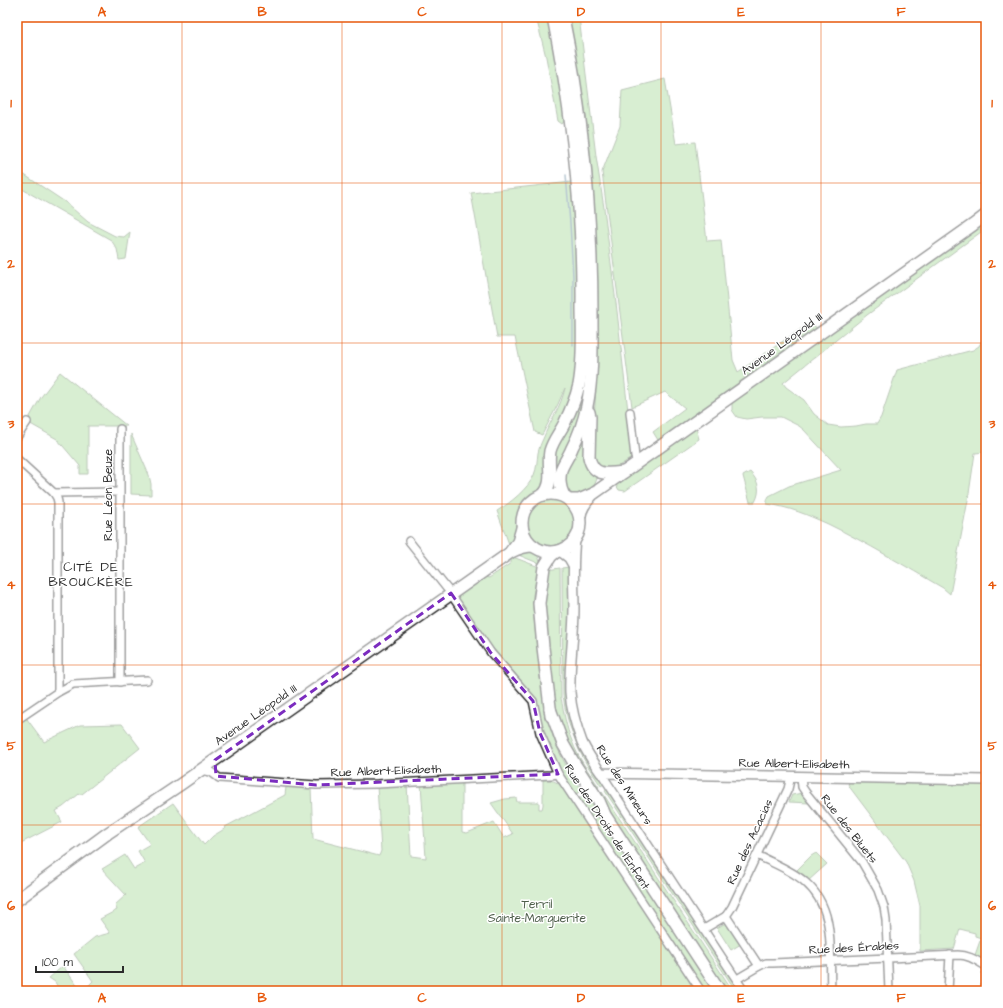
<svg xmlns="http://www.w3.org/2000/svg" width="1003" height="1008" font-family="'Architects Daughter',sans-serif">
  <style>
    .green { fill: #a8da9b; stroke: #6a8263 }
    .lines { fill: none; stroke-linecap: round; stroke-linejoin: round }
    .stream { stroke: #62849b; stroke-width: 1.5 }
    .minor-casing { stroke: #2b2b2b; stroke-width: 10 }
    .tertiary-casing { stroke: #2b2b2b; stroke-width: 12 }
    .primary-casing { stroke: #2b2b2b; stroke-width: 14 }
    .trunk-casing { stroke: #2b2b2b; stroke-width: 14 }
    .minor { stroke: #fff; stroke-width: 7 }
    .tertiary { stroke: #fff; stroke-width: 9 }
    .primary { stroke: #fff; stroke-width: 11 }
    .trunk { stroke: #fff; stroke-width: 11 }
    .marked { fill: none; stroke: #7b2cbf; stroke-width: 3; stroke-dasharray: 8 5; stroke-linejoin: round }
    .grid { fill: none; stroke: #e8590c; stroke-width: 1; stroke-opacity: 0.55 }
    .labels { text-anchor: middle; dominant-baseline: central; stroke-width: 3; stroke-linejoin: round; paint-order: stroke }
    .street-label { font-size: 12px; fill: #2b2b2b; stroke: #fff }
    .park-label { font-size: 12px; fill: #50604d; stroke: #fff }
    .neighbourhood-label { font-size: 13px; letter-spacing: 1px; fill: #2b2b2b; stroke: #fff }
    .neatline { fill: none; stroke: #e8590c; stroke-width: 1.5 }
    .grid-label { font-size: 13px; text-anchor: middle; font-weight: bold; fill: #e8590c }
  </style>
  <rect width="100%" height="100%" fill="#fff"/>
  <filter id="ink" filterUnits="userSpaceOnUse"><feTurbulence type="fractalNoise" baseFrequency=".025" numOctaves="2"/><feDisplacementMap in="SourceGraphic" scale="8" xChannelSelector="R" yChannelSelector="G"/><feConvolveMatrix kernelMatrix="1 2 1 2 8 2 1 2 1" color-interpolation-filters="sRGB"/></filter>
  <g filter="url(#ink)">
    <g class="green">
      <polygon points="536,17 548,17 558,73 565,120 562,124 558,121 546,57"/>
      <path d="M569,17H579L596,156L604,208L617,311L633,457L614,469H600L592,455C595,402 599,348 598,295C597,233 593,171 585,110C580,79 575,48 569,17Z"/>
      <path d="M665,79L676,144L695,142L707,241L721,240L733,360L738,372L811,322L820,332L978,221L981,232L867,315L783,383L786,387L804,400L814,414L828,425L841,427L856,426L866,424H877L881,417L897,370L973,350L979,346L986,333V452L975,453L968,500L950,594L943,588C905,566 867,543 828,524C808,515 789,507 767,504V500L769,496L789,486L841,470L804,430L799,426L781,417H762L746,419L737,417L732,410V396L658,440L653,432L685,408L665,392L632,407L602,172L620,126L622,90Z"/>
      <polygon points="17,170 65,202 88,222 115,236 124,237 130,232 126,259 119,260 117,249 111,240 17,186"/>
      <path d="M571,182L576,238L577,281V345L576,374L572,391L544,475V483L542,488L530,494L523,500L519,508L516,520V536L510,547L497,511C510,503 528,489 534,475C537,468 537,460 538,453C539,448 541,443 543,439C550,421 561,407 565,388L558,404L542,435L535,432L515,337H497L471,193Z"/>
      <polygon points="589,334 583,411 553,476 553,457"/>
      <polygon points="60,372 127,426 88,426 88,474 80,474 80,466 57,439 27,422 41,397"/>
      <polygon points="588,416 587,446 599,474 594,486 581,496 574,495 569,491 566,486 565,472"/>
      <polygon points="696,428 699,439 625,491 619,490 616,485"/>
      <polygon points="131,434 149,475 151,484 151,495 131,494"/>
      <path d="M750,472C759,481 761,491 755,502H750L743,476Z"/>
      <circle cx="551" cy="523" r="24"/>
      <path d="M531,550C535,553 539,556 540,562L538,563L516,554Z"/>
      <path d="M513,557L539,567L533,595V608L540,678C547,692 546,710 550,726C556,750 567,768 581,788V791L576,794L561,772L550,753L545,737L535,701L529,690L479,632L456,597L485,577L489,578L511,563V559Z"/>
      <polygon points="569,567 571,606 568,701 604,784 601,786 587,765 579,750 569,724 565,708 563,695 562,568"/>
      <path d="M560,568L561,698C564,713 566,727 572,741C578,758 589,772 599,787L595,790L572,755L555,714L543,616L547,570Z"/>
      <polygon points="24,715 44,742 80,725 122,724 140,748 82,794 79,794 63,807 56,811 62,822 17,845 17,717"/>
      <path d="M543,780C561,779 563,789 571,802L574,801L699,991H83L93,981L74,954L95,937L110,933L100,919L117,910L115,905L126,895L102,869L125,855L134,869L145,863L138,851L150,844L138,827L173,803L204,845L213,836L226,828L225,827L285,795L286,787L311,788L313,839L379,856L381,851L377,786L407,784L411,856L426,858L421,784L462,782V832L467,833L494,822L504,838L513,834L491,803L505,799L516,798L517,802H539V809H542L543,805Z"/>
      <polygon points="850,782 986,784 986,961 975,955 981,938 975,936 975,933 960,929 954,949 920,951 920,906 914,881 906,862 851,789 848,784"/>
      <polygon points="608,789 735,983 732,985 605,791"/>
      <polygon points="602,792 733,991 724,991 598,795"/>
      <polygon points="802,793 809,803 789,802 792,795"/>
      <polygon points="585,794 608,826 717,991 705,991 578,799"/>
      <polygon points="816,853 827,864 808,881 797,872 797,870 811,856"/>
      <polygon points="727,922 741,944 731,950 717,928"/>
      <polygon points="63,966 81,991 60,991 55,982 49,978"/>
      <polygon points="982,972 986,972 986,991 980,991 981,982 982,982"/>
    </g>
    <g class="lines">
      <polyline class="stream" points="566,175 570,223 573,276 573,345"/>
      <g class="minor-casing">
        <g id="minor">
          <polyline points="630,412 635,457 638,463"/>
          <polyline points="120,429 120,682"/>
          <polyline points="17,437 27,422"/>
          <polyline points="17,459 54,493 57,498 58,502 58,692"/>
          <polyline points="54,493 119,492"/>
          <polyline points="409,541 448,590 491,653 533,701 540,733 558,774 701,991"/>
          <polyline points="17,717 21,717 24,715 58,692 73,684 147,680"/>
          <polyline points="201,770 211,772 219,778 316,785 377,784 551,775 558,774"/>
          <polyline points="601,773 744,991"/>
          <polyline points="801,776 802,787 806,793 862,862 878,890 884,907 886,920 889,991"/>
          <path d="M757,855C772,863 792,870 805,882C837,909 829,953 831,991"/>
          <polyline points="726,916 732,907 788,789 791,776"/>
          <polyline points="704,929 726,916 759,966 737,979"/>
          <path d="M759,966L766,963H773L958,955C969,955 977,961 986,966"/>
          <polyline points="948,991 950,955"/>
        </g>
      </g>
      <g class="tertiary-casing">
        <g id="tertiary">
          <path d="M575,540C572,563 574,586 574,609C574,637 569,664 570,692C571,708 576,726 582,742C587,753 594,763 601,773L986,780"/>
          <polyline points="560,551 569,558 573,565"/>
        </g>
      </g>
      <g class="primary-casing">
        <g id="primary">
          <polyline points="569,500 579,500 593,494 973,225 986,215"/>
          <path d="M580,516C581,507 586,502 591,496"/>
          <polyline points="511,551 518,542 522,528"/>
          <path d="M17,900L108,833L181,784L511,552C519,548 525,546 534,546"/>
        </g>
      </g>
      <g class="trunk-casing">
        <g id="trunk">
          <path d="M563,17C583,115 592,215 592,315C592,345 593,376 587,406C584,420 579,435 572,448C569,456 564,462 561,470C559,479 560,489 565,497"/>
          <path d="M589,412L590,417L589,457C593,477 608,474 624,472"/>
          <circle cx="551" cy="523" r="29"/>
          <path d="M543,495C555,482 547,467 550,451C553,440 561,431 565,422C571,410 576,397 579,385C584,359 582,332 582,306C583,209 572,112 553,17"/>
          <polyline points="550,709 563,744 574,763 599,801 605,815 720,991"/>
          <polyline points="551,716 543,647 539,603 544,567 551,556 556,552"/>
        </g>
      </g>
      <use href="#minor" class="minor"/>
      <use href="#tertiary" class="tertiary"/>
      <use href="#primary" class="primary"/>
      <use href="#trunk" class="trunk"/>
    </g>
  </g>
  <path d="M0 0H1003V1008H0ZM451,593L491,653L533,701L540,733L558,774L316,785L216,776L215,760Z" fill="#fff" fill-opacity=".55" fill-rule="evenodd"/>
  <path class="marked" d="M451,593L491,653L533,701L540,733L558,774L316,785L216,776L215,760Z"/>
  <path class="grid" d="M182,17V991M342,17V991M502,17V991M661,17V991M821,17V991M17,183H986M17,343H986M17,504H986M17,665H986M17,825H986"/>
  <g class="labels">
    <g class="street-label">
      <text transform="translate(782 344) rotate(-36)">Avenue Léopold III</text>
      <text transform="translate(108 495) rotate(-90)">Rue Léon Beuze</text>
      <text transform="translate(256 715) rotate(-35)">Avenue Léopold III</text>
      <text transform="translate(794 764) rotate(1)">Rue Albert-Elisabeth</text>
      <text transform="translate(386 771) rotate(-2)">Rue Albert-Elisabeth</text>
      <text transform="translate(624 785) rotate(57)">Rue des Mineurs</text>
      <text transform="translate(607 827) rotate(57)">Rue des Droits de l'Enfant</text>
      <text transform="translate(849 829) rotate(52)">Rue des Bluets</text>
      <text transform="translate(750 842) rotate(-65)">Rue des Acacias</text>
      <text transform="translate(854 948) rotate(-3)">Rue des Érables</text>
    </g>
    <g class="park-label">
      <text x="537" y="904">Terril<tspan x="537" dy="14">Sainte-Marguerite</tspan></text>
    </g>
    <g class="neighbourhood-label">
      <text x="91" y="567">CITÉ DE<tspan x="91" dy="15">BROUCKÈRE</tspan></text>
    </g>
  </g>
  <rect width="1003" height="1008" fill="none" stroke="#fff" stroke-width="44"/>
  <path d="M36 966v6h87v-6" fill="none" stroke="#2b2b2b" stroke-width="2"/>
  <text x="42" y="966" font-size="12" fill="#2b2b2b" stroke="#ffffff" stroke-width="3" paint-order="stroke">100 m</text>
  <rect x="22" y="22" width="959" height="964" class="neatline"/>
  <g class="grid-label">
    <text x="102" y="16">A</text>
    <text x="262" y="16">B</text>
    <text x="422" y="16">C</text>
    <text x="581" y="16">D</text>
    <text x="741" y="16">E</text>
    <text x="901" y="16">F</text>
    <text x="11" y="107">1</text>
    <text x="992" y="107">1</text>
    <text x="11" y="268">2</text>
    <text x="992" y="268">2</text>
    <text x="11" y="428">3</text>
    <text x="992" y="428">3</text>
    <text x="11" y="589">4</text>
    <text x="992" y="589">4</text>
    <text x="11" y="750">5</text>
    <text x="992" y="750">5</text>
    <text x="11" y="910">6</text>
    <text x="992" y="910">6</text>
    <text x="102" y="1002">A</text>
    <text x="262" y="1002">B</text>
    <text x="422" y="1002">C</text>
    <text x="581" y="1002">D</text>
    <text x="741" y="1002">E</text>
    <text x="901" y="1002">F</text>
  </g>
</svg>
